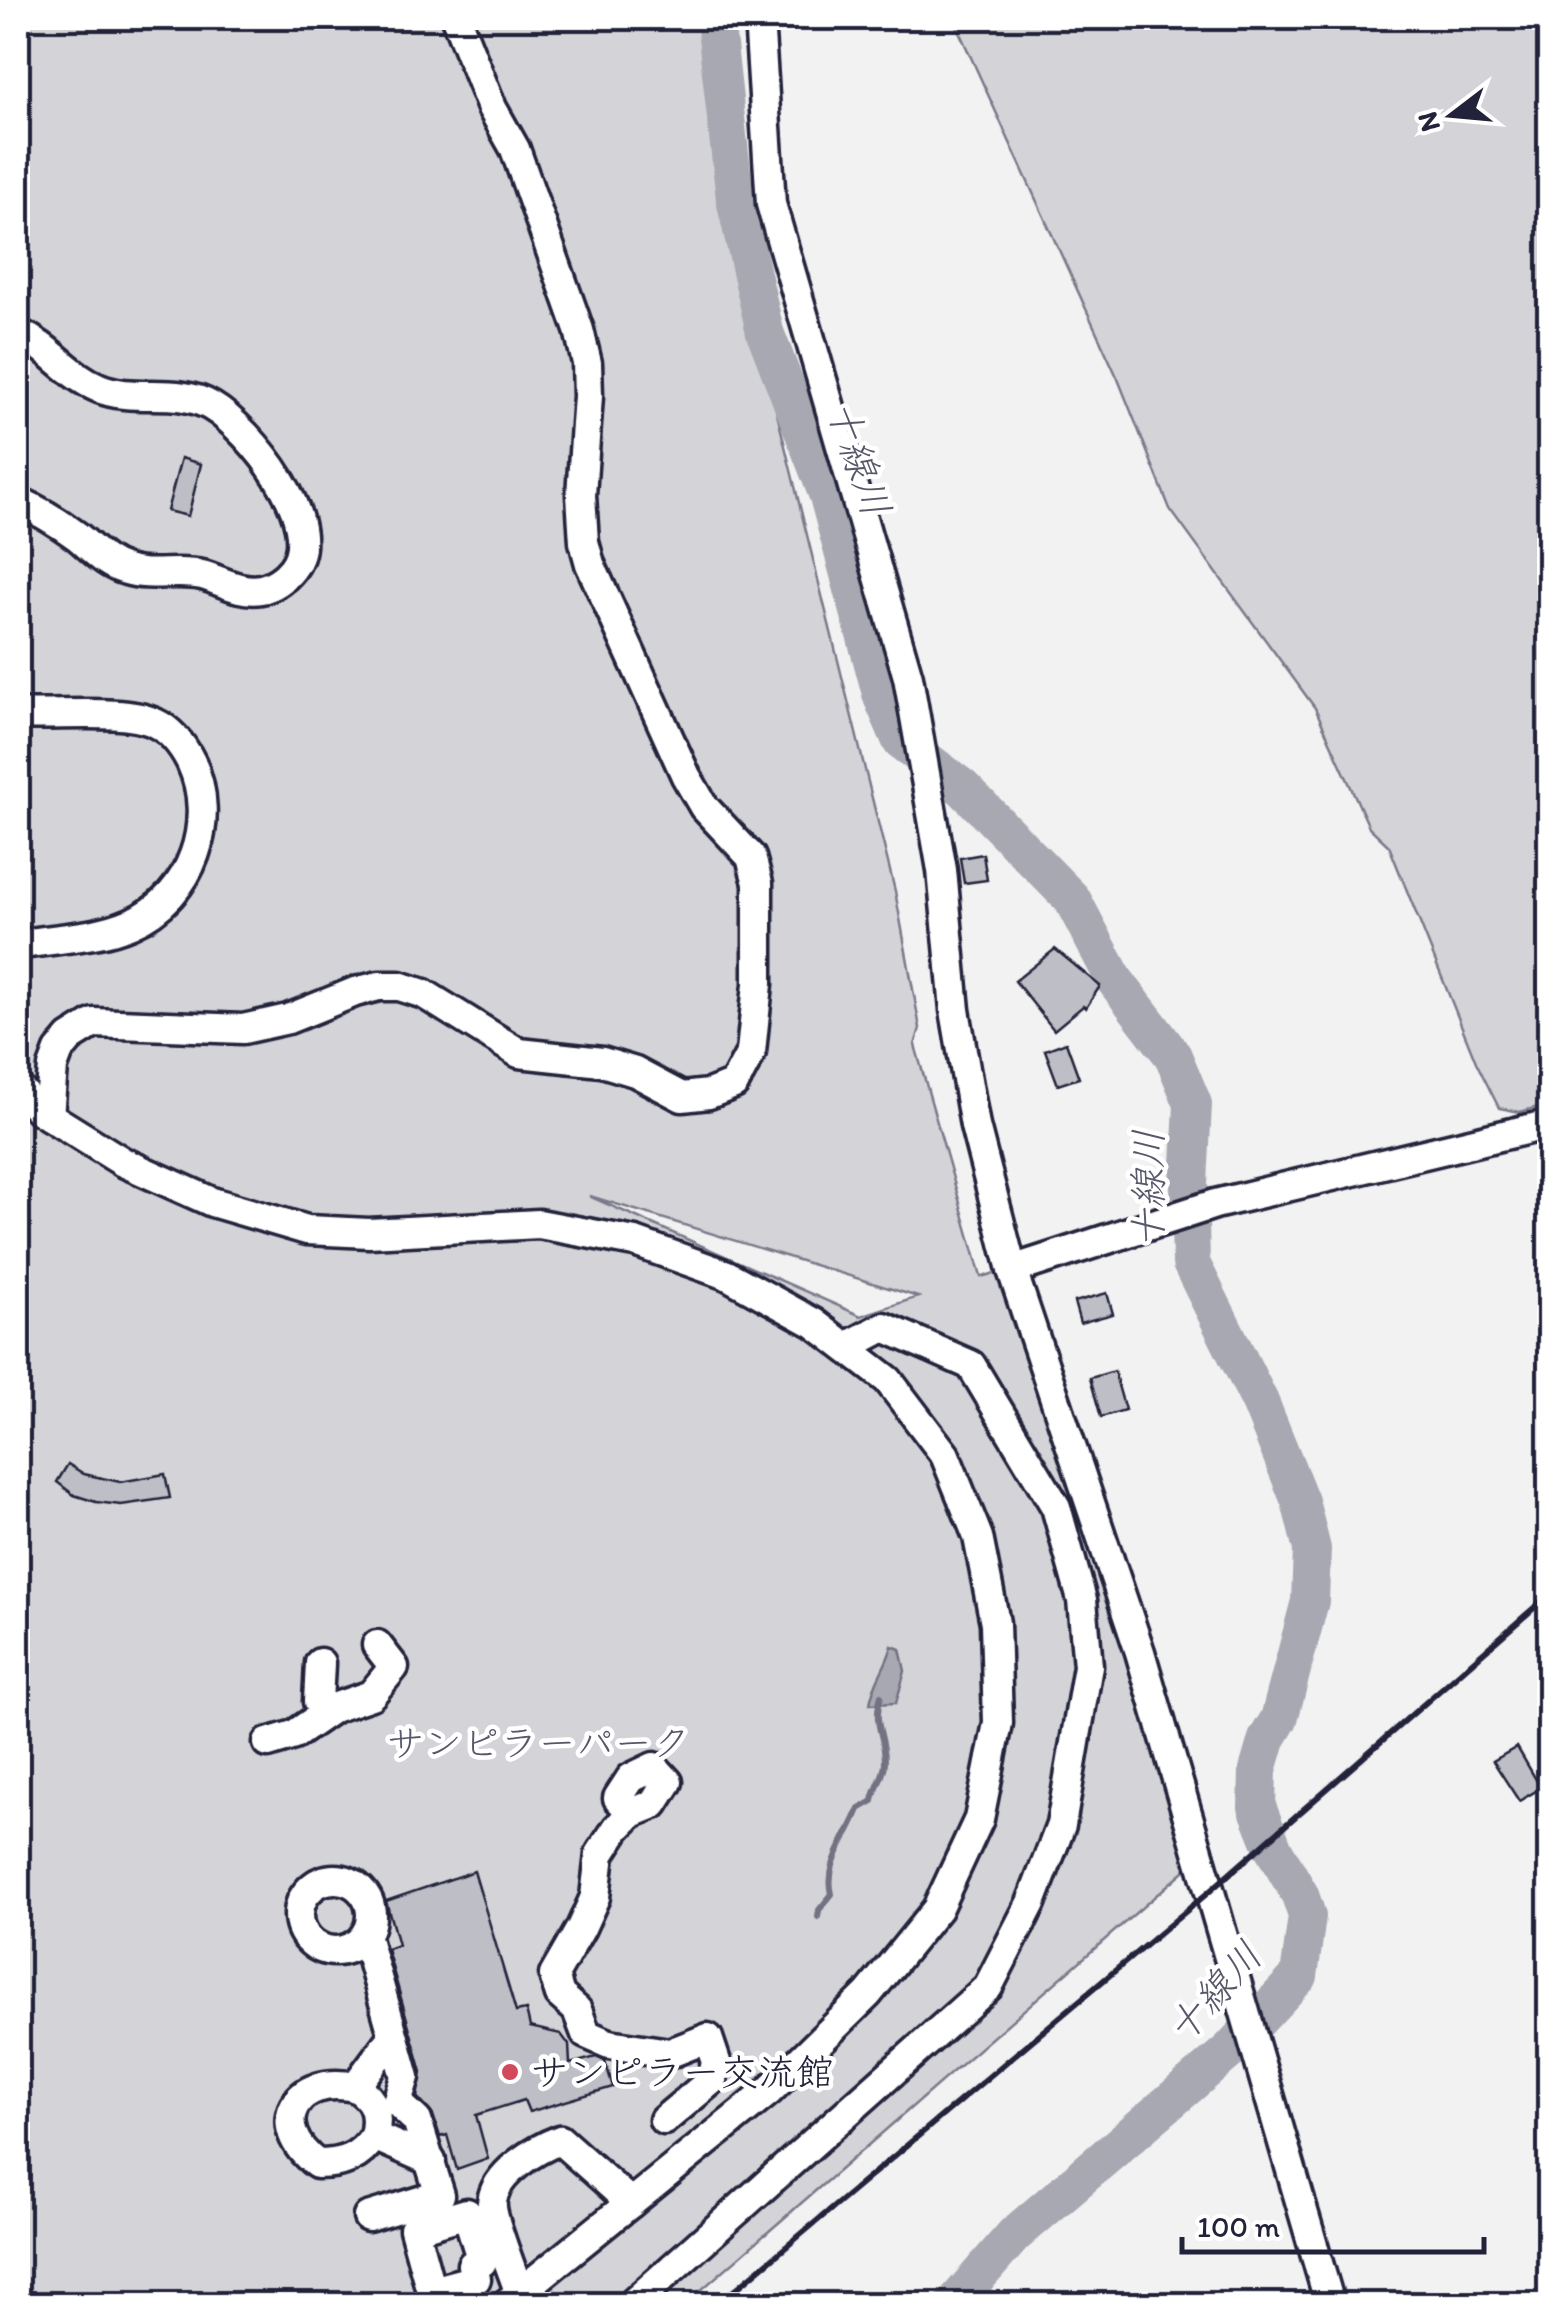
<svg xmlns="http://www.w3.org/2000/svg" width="1567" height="2322" font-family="Itim,'Klee One',sans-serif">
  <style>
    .green { fill: #d3d3d8; stroke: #7a7a8a; stroke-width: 2.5; fill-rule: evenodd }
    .water { fill: #a8a8b2; stroke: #727282; stroke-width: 2.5 }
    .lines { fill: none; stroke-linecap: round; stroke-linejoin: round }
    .stream { stroke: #727282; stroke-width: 6 }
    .river { stroke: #a8a8b2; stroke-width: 38 }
    .building { fill: #bebec6; stroke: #22223b; stroke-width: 2.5 }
    .minor-casing { stroke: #22223b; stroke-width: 35 }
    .minor { stroke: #fff; stroke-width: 28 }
    .rail { stroke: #22223b; stroke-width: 6 }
    .poi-dot { fill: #d1495b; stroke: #fff; stroke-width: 4 }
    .labels { text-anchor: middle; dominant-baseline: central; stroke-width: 9; stroke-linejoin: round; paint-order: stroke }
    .park-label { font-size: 38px; fill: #57576a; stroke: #fff }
    .poi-label { font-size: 38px; fill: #22223b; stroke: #fff; text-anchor: start }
    .water-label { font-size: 40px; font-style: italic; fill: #58586b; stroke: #fff }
  </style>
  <rect width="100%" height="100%" fill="#f2f2f3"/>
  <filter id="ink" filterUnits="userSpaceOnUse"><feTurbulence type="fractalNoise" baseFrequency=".01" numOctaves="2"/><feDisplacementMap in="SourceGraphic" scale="20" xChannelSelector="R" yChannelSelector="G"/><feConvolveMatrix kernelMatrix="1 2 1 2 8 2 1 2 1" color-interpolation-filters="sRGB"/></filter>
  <g filter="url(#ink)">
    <g class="green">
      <path d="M18,18H697L736,248L895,891L920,1028L915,1045L981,1277L1003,1271L1192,1864L685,2304H18ZM589,1196H590L918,1297L861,1316Z"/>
      <polygon points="953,18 1536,18 1550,70 1549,1104 1520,1112 1499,1108 1476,1062 1389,846 1369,827 1315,708 1170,509 1118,379"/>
    </g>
    <path class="water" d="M892,1646L900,1649L905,1671L896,1703L870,1704C873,1682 886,1668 892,1646Z"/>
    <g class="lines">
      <path class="stream" d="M818,1917L819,1910L832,1894C824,1863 849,1837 859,1809L873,1801C875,1787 885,1776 885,1762C885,1734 872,1725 881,1696"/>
      <polyline class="river" points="715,18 735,199 765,332 828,496 882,697 901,741 963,788 1072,899 1114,979 1173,1056 1193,1104 1189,1184 1191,1263 1260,1402 1300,1501 1312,1549 1310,1601 1279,1719 1267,1739 1258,1770 1257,1807 1274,1850 1300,1895 1307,1916 1299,1976 1229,2051 1014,2235 954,2304"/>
    </g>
    <g class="building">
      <polygon points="181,458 201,464 188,516 167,511"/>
      <polygon points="983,854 987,880 964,883 960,858"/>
      <polygon points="1055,949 1100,986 1086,1008 1083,1006 1054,1030 1015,981"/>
      <polygon points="1066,1042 1079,1078 1058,1085 1045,1050"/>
      <polygon points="1107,1293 1113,1314 1080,1323 1074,1302"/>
      <polygon points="1114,1371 1125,1410 1101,1417 1090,1378"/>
      <polygon points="68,1464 84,1474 120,1482 165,1474 170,1498 121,1505 96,1502 74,1495 57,1482"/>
      <polygon points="1517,1747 1541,1788 1519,1801 1493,1761"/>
      <polygon points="474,1871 516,2012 526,2010 530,2027 561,2034 569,2045 570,2064 596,2057 605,2061 613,2087 529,2112 524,2100 476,2115 488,2159 457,2170 447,2135 440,2137 433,2115 417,2097 422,2072 387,1949 398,1945 386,1901"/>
    </g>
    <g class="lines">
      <g class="minor-casing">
        <g id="minor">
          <polyline points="759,18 771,204 908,677 942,870 955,1010 975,1126 1012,1270 1140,1652 1330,2304"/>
          <path d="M18,333C52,348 67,375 99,388C135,403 177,386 211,406C250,429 328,525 292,569C285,578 273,587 261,589C240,593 221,580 202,575C177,569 151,578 126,570C105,564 93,549 77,536C58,522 38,510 18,501"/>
          <path d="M18,714C53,717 125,708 155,723C172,731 183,746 191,762C218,820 193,897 131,923C97,938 54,938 18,945"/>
          <polyline points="18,1088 41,1111 123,1162 212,1202 307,1230 369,1233 539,1224 635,1242 727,1275 814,1323 888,1380 945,1455 978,1537 995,1623 998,1723 979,1819 937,1909 868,1994 769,2091 506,2304"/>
          <polyline points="49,1116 53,1067 59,1051 70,1038 94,1023 243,1029 288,1019 355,992 379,986 399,986 424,994 519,1053 602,1062 635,1072 682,1097 709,1094 734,1084 751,1052 758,984 758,883 751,857 704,807 686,776 590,564 584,542 581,495 588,396 587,363 579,330 515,149 492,108 456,18"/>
          <polyline points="1012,1270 1215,1204 1550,1124"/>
          <polyline points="318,1702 320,1663"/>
          <polyline points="268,1743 294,1735 333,1708 371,1695 394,1667 377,1645"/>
          <polyline points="632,1813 618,1798 631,1778 654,1767 668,1782 654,1804 632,1813 617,1828 600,1854 595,1897 581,1928 554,1975 560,1995 577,2010 586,2034 609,2044 670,2053 708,2038 716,2062 712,2080 664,2120"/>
          <circle cx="335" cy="1915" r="36"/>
          <polyline points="365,1935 405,2077 397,2102 417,2121 440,2195 368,2217"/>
          <path d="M392,2037L355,2087C375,2099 379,2114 374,2136L431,2161"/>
          <path d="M355,2087C296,2074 265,2125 317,2164C342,2164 360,2158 374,2136"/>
          <polygon points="467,2213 482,2262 472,2265 476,2279 431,2291 414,2229"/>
          <path d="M520,2294C514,2275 490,2217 492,2202C495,2173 536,2149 560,2140L631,2203"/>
          <polyline points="632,2304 988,1987 1031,1903 1061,1825 1088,1666 1082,1600 1056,1507 971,1365 884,1327 846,1347"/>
        </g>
      </g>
      <use href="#minor" class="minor"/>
      <polyline class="rail" points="718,2304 1210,1891 1550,1594"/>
    </g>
  </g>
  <circle class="poi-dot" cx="510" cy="2072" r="10"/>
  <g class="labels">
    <g class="park-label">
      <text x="538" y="1743">サンピラーパーク</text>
    </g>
    <g class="poi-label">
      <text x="530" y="2072">サンピラー交流館</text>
    </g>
    <g class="water-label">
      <text transform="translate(859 458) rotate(71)">十線川</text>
      <text transform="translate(1148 1189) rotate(-90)">十線川</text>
      <text transform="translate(1214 1992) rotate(-48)">十線川</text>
    </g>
  </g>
  <rect width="1567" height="2322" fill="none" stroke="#fff" stroke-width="60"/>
  <rect x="30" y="30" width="1507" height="2262" fill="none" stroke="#22223b" stroke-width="4" filter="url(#ink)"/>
  <g transform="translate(1452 115) rotate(254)" stroke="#ffffff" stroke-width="8" paint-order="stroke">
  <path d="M0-8L18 38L0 25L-18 38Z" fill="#22223b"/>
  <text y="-15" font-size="28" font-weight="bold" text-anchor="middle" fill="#22223b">N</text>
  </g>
  <path d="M1182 2237v15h302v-15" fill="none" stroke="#22223b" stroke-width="5"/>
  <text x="1197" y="2237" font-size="30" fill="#22223b" stroke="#ffffff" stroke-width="8" paint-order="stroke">100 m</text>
</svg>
